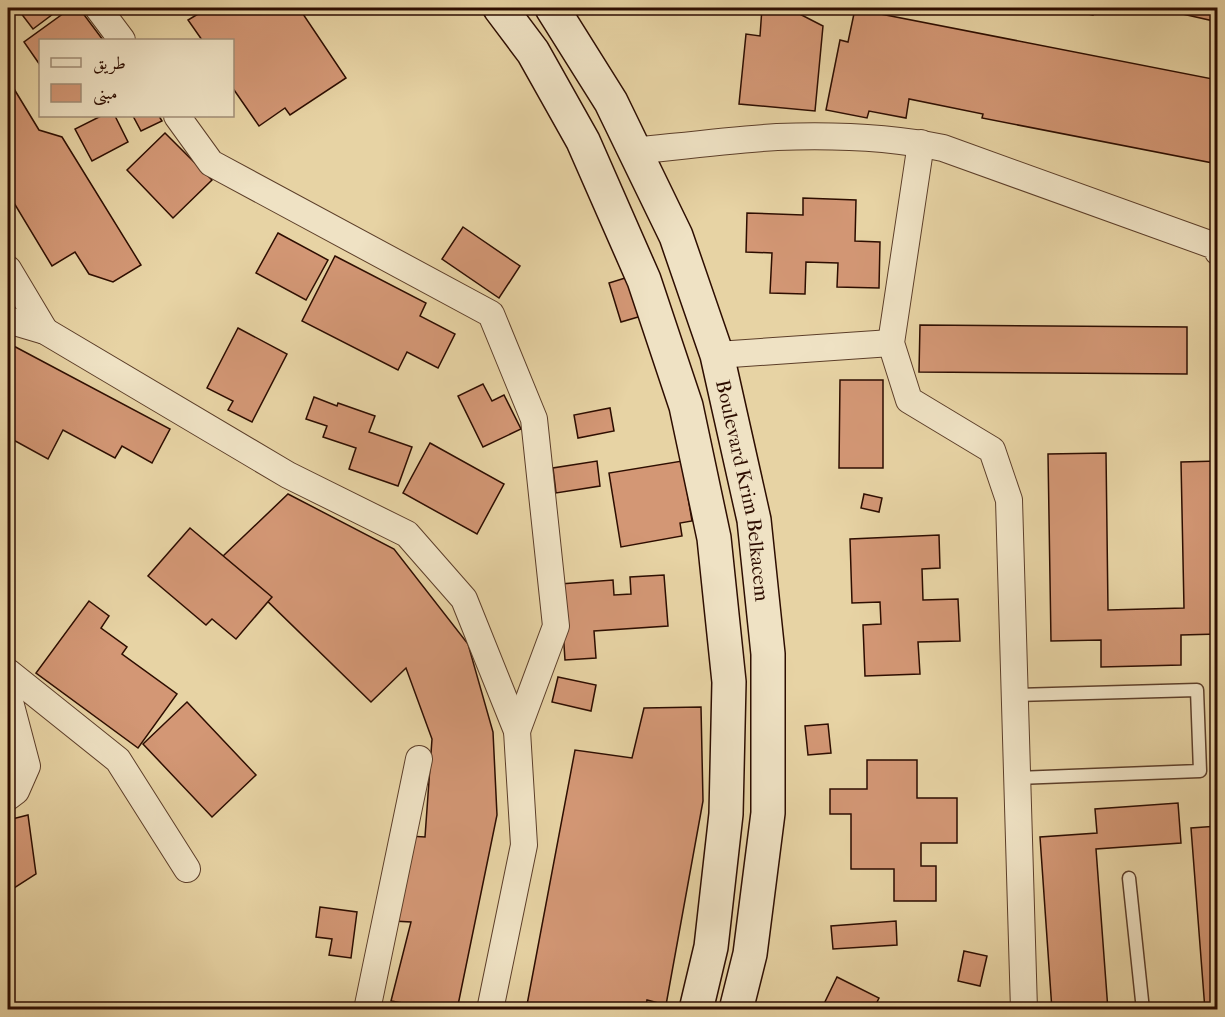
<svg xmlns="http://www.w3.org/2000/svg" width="1225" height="1017" font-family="'IM FELL French Canon',Amiri,serif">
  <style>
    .building { fill: #d39775; stroke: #2d0d00; stroke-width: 1.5 }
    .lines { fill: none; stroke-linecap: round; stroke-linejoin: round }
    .lane-casing { stroke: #5c3e29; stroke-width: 15 }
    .street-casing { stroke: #5c3e29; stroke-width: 28 }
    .secondary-casing { stroke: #2d0d00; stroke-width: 36 }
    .lane { stroke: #efe2c4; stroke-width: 12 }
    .street { stroke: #efe2c4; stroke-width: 26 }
    .secondary { stroke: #efe2c4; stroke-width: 33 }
    .labels { text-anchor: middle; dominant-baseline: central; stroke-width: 4.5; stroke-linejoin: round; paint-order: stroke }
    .street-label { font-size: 20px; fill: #2d0d00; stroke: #efe2c4 }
  </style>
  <rect width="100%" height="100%" fill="#e7d3a4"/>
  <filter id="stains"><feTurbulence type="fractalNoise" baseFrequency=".00333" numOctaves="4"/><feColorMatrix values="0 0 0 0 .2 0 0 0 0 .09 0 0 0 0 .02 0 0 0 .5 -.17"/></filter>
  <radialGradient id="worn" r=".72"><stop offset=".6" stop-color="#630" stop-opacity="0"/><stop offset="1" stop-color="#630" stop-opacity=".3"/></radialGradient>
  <g class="building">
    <polygon points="17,8 61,8 33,29"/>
    <polygon points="71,8 79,8 103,40 40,40 40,65 24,42"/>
    <polygon points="208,8 299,8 346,78 290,115 285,108 259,126 232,87 232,40 202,40 188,20"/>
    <polygon points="762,8 788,8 823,26 815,111 739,104 746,34 760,36"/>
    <polygon points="1062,8 1095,8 1093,15"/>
    <polygon points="1156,8 1218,8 1218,22"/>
    <polygon points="855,9 1218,80 1218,164 982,118 983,114 909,99 906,118 869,111 867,118 826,110 840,40 848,42"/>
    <polygon points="8,79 39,130 62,137 141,265 113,282 89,274 75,252 52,266 8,193"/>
    <polygon points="101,116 115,116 128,142 92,161 75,129"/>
    <polygon points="133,116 159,116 162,121 141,131"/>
    <polygon points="165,133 212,180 173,218 127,170"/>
    <polygon points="803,198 856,200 855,241 880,242 879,288 837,287 838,263 806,262 805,294 770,293 772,253 746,252 747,213 803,215"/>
    <polygon points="463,227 520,266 499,298 442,259"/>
    <polygon points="278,233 328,260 306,300 256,273"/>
    <polygon points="335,256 426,303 420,316 455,334 438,368 407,352 398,370 302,321"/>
    <polygon points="651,270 662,310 621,322 609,283"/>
    <polygon points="920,325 1187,327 1187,374 919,372"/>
    <polygon points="238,328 287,354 252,422 228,410 233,401 207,388"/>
    <polygon points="8,343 170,429 152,463 122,446 115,458 63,430 48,459 8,437"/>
    <polygon points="840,380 883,380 883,468 839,468"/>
    <polygon points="483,384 492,401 504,395 521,429 483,447 458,396"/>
    <polygon points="314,397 337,406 338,403 375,416 369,432 412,447 398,486 349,469 356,448 323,437 327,426 306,419"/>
    <polygon points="610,408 614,431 578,438 574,415"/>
    <polygon points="430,443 504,484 477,534 403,493"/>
    <polygon points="1106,453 1108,610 1184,608 1181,462 1218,461 1218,634 1181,635 1181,665 1101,667 1101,640 1051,641 1048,454"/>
    <polygon points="597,461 600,486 556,493 553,468"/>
    <polygon points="682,461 692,521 680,523 682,536 621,547 609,473"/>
    <polygon points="288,494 394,549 468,644 493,732 497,815 457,1010 445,1010 391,1001 411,922 393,921 409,836 425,837 432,739 406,668 371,702 222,557"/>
    <polygon points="864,494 882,498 879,512 861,508"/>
    <polygon points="190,528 272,597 236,639 212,619 206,625 148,576"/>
    <polygon points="939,535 940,568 922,569 923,600 958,599 960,641 918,642 920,674 865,676 863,625 881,624 880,602 852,603 850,539"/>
    <polygon points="664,575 668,626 594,631 596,658 565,660 560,584 613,580 614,595 631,594 630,577"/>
    <polygon points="89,601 109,616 101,628 127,647 122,654 177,694 138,748 36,673"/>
    <polygon points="558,677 596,685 591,711 552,702"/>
    <polygon points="187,702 256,775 212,817 143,744"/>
    <polygon points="701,707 703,801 666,1005 647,1000 645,1010 526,1010 575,750 632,758 644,708"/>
    <polygon points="828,724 831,753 808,755 805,726"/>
    <polygon points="867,760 917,760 917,798 957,798 957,843 921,843 921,866 936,866 936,901 894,901 894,869 851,869 851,814 830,814 830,789 867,789"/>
    <polygon points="1178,803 1181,843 1096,849 1108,1010 1052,1010 1040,837 1097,833 1095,809"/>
    <polygon points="28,815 36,874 8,892 8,820"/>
    <polygon points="1218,826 1218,1010 1205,1010 1191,828"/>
    <polygon points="320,907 357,912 351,958 329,955 332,939 316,937"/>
    <polygon points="896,921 897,945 833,949 831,926"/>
    <polygon points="964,951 987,956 980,986 958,981"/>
    <polygon points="837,977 879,998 873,1010 821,1010"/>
  </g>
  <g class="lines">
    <g class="lane-casing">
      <g id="lane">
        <polyline points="1015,695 1197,690 1200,771 1017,778"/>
        <polyline points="1129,878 1143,1010"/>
      </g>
    </g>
    <g class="street-casing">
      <g id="street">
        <polyline points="98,8 122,40"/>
        <polyline points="177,116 211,163 491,314 534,419 556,626 517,731"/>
        <polyline points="921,143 891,343 909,400 992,450 1009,500 1024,1010"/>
        <path d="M634,151C682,146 730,140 777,137C830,135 891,137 943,148L1215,246L1218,252"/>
        <polyline points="8,269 45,331"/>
        <polyline points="8,320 45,331 288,475 407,534 464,599 517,731 524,845 490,1010"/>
        <polyline points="717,355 891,343"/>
        <polyline points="8,672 118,760 187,869"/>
        <polyline points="8,694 27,766 16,791 8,797"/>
        <polyline points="367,1010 419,759"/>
      </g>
    </g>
    <g class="secondary-casing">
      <g id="secondary">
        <polyline points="500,8 533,52 583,141 644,280 686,406 714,538 729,682 726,814 711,947 696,1010"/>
        <path id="s1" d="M552,8L611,102L676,236L717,355L754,520L768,654V813L750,954L736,1010"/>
      </g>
    </g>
    <use href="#lane" class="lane"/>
    <use href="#street" class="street"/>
    <use href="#secondary" class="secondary"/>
  </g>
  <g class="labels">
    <g class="street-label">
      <text stroke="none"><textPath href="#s1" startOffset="524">Boulevard Krim Belkacem</textPath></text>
    </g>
  </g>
  <rect width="1225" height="1017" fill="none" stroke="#e7d3a4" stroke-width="30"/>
  <rect x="9" y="9" width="1207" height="999" fill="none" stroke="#2d0d00" stroke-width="3"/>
  <rect x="15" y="15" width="1195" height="987" fill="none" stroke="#2d0d00" stroke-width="1.5"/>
  <rect x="39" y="39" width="195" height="78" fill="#efe2c4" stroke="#a18d76" stroke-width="1.5"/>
  <rect x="51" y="58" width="30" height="9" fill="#efe2c4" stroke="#a18d76" stroke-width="1.5"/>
  <text x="93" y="69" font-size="18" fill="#2d0d00">طريق</text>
  <rect x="51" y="84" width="30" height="18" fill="#d39775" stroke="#a18d76" stroke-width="1.5"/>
  <text x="93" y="99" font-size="18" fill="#2d0d00">مبنى</text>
  <rect width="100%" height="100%" filter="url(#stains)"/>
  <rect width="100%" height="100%" fill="url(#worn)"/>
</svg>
